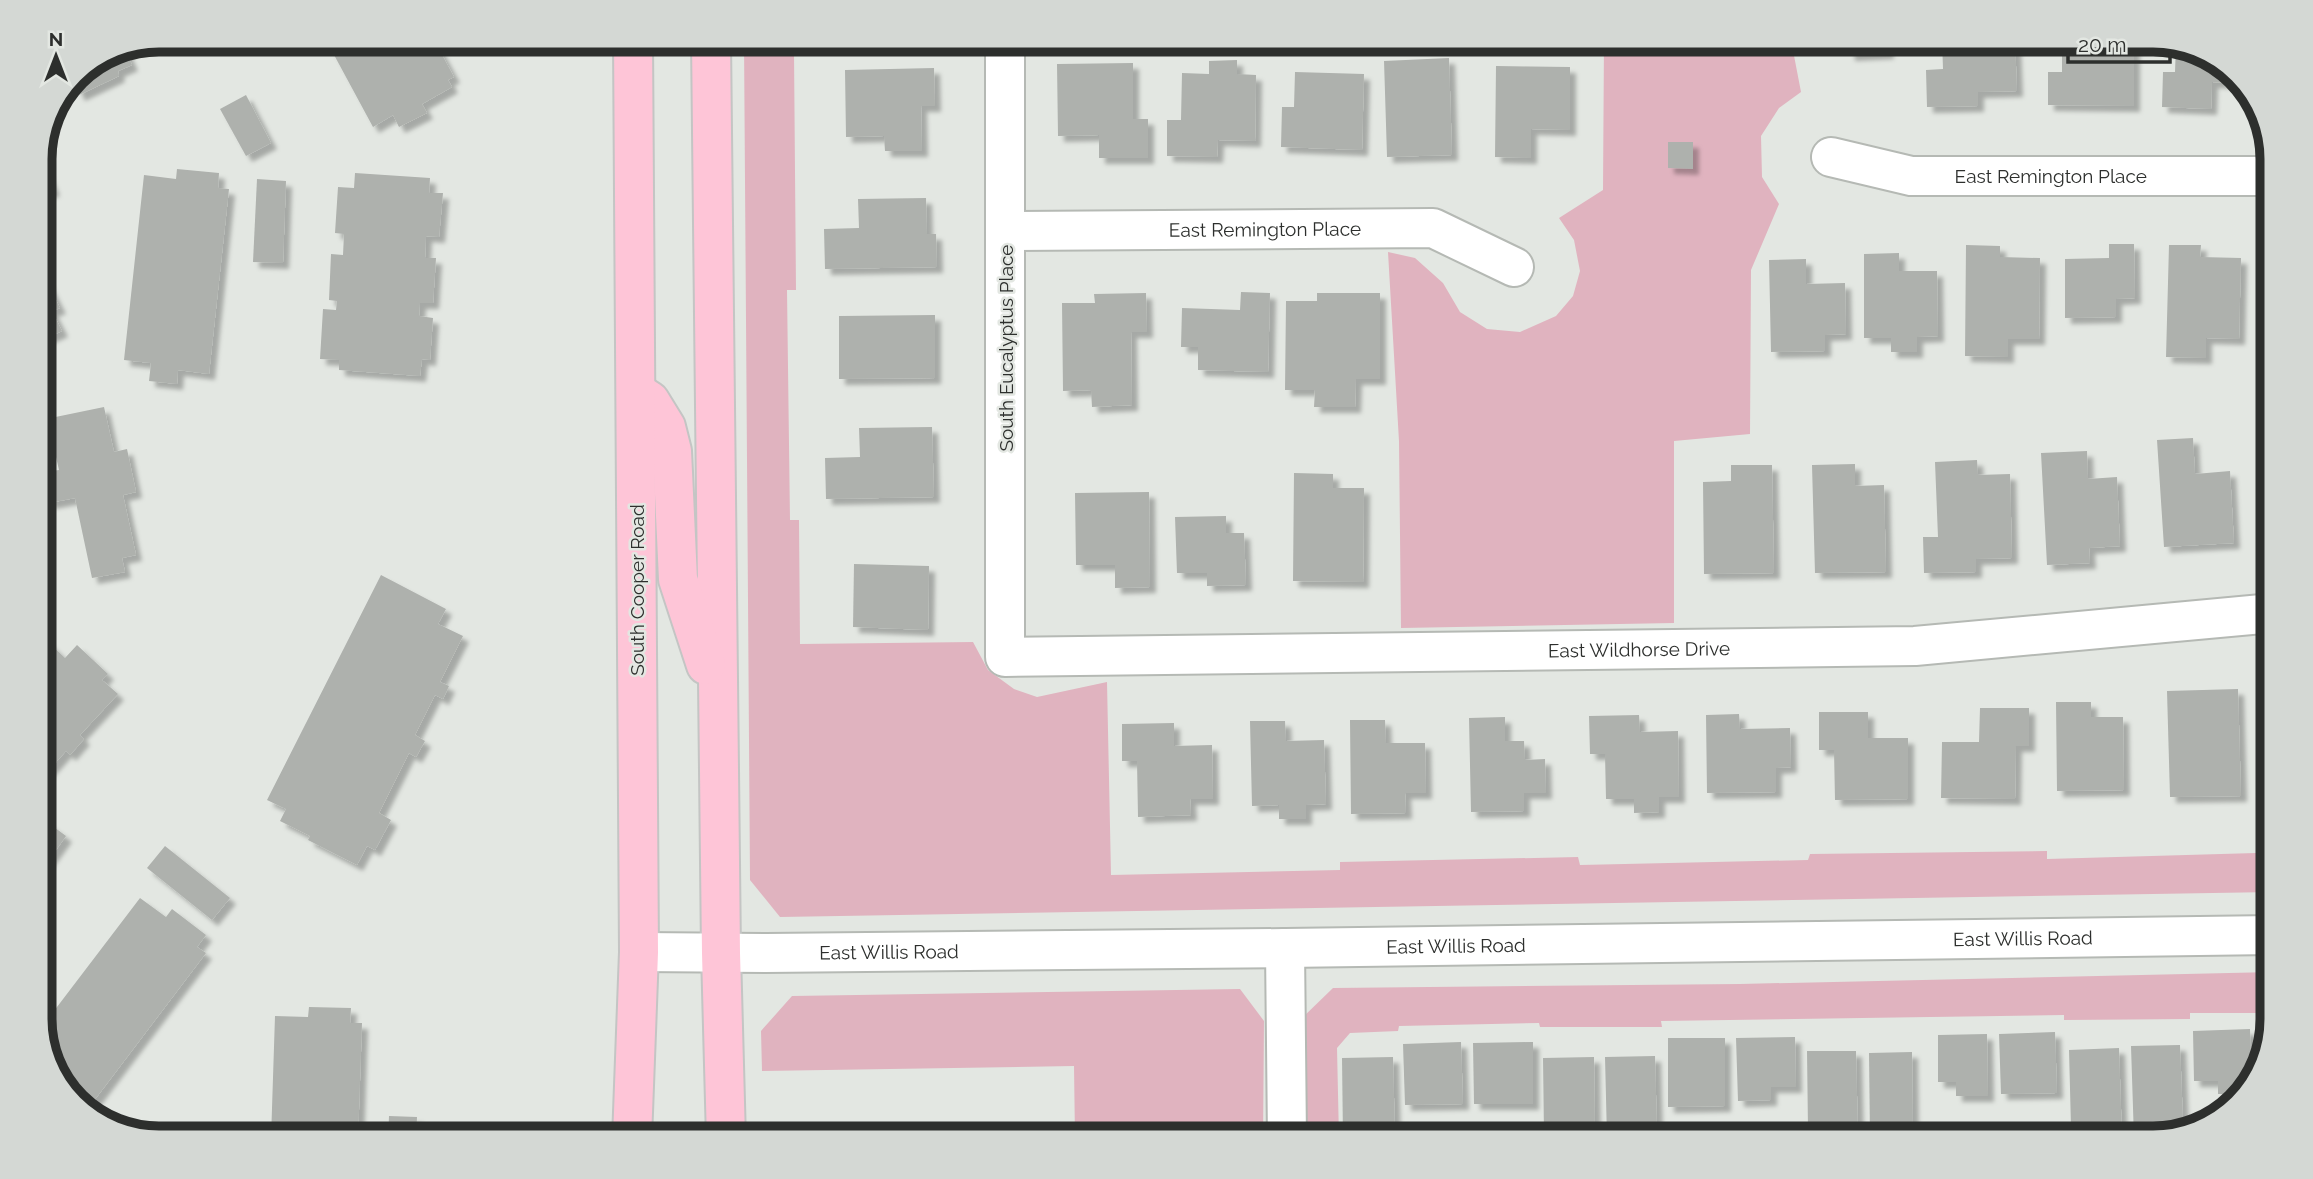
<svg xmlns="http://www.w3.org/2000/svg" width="2313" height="1179" font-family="Raleway,sans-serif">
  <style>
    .green { fill: #e0b3bf }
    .building { fill: #aeb1ad; filter: url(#shadow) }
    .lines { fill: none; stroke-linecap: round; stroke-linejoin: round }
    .minor-casing { stroke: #b5b9b4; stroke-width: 42 }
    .major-casing { stroke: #c4c5c4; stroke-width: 42 }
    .minor { stroke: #fff; stroke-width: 38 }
    .major { stroke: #fec5d7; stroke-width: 38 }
    .labels { text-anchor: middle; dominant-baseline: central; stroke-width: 5; stroke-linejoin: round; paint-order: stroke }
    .street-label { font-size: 19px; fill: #2d2f2d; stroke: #e3e7e2 }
    .rim { fill: none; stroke: #2d2f2d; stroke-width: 9 }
  </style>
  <defs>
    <filter id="shadow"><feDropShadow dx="6" dy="6" stdDeviation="2" flood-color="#0004"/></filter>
  </defs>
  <rect width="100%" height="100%" fill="#e3e7e2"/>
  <g class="green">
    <polygon points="744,40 787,40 787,52 794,52 796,290 787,290 790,520 799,520 800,644 973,642 988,670 1014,689 1037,697 1107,682 1111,875 1340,870 1340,862 1578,857 1580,865 1808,860 1810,854 2047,851 2047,859 2256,853 2256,845 2273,845 2273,892 780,917 750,880"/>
    <polygon points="1604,40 1791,40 1801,92 1779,108 1761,136 1762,177 1779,204 1751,270 1750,434 1674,441 1674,623 1401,628 1399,441 1388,252 1415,258 1443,283 1460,312 1487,329 1520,332 1556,316 1573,296 1580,271 1574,240 1559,218 1603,190"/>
    <polygon points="46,597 55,606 41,621 41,598"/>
    <polygon points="2273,972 2273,1013 2190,1013 2190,1019 2064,1020 2064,1015 1661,1021 1662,1027 1540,1027 1539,1023 1399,1026 1398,1031 1350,1033 1337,1048 1339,1139 1304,1139 1300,1020 1333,988 1740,984"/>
    <polygon points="1240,989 1264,1021 1263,1139 1075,1139 1074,1066 762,1071 761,1031 792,996"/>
  </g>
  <g class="building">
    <polygon points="326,40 434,40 454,77 448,80 452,87 422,104 427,113 399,127 393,115 373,127"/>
    <polygon points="1848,40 1887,40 1888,53 1849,55"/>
    <polygon points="1942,40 2015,40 2017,91 1978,92 1978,106 1927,107 1926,70 1943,69"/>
    <polygon points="2062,40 2134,40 2134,106 2048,105 2048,72 2062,72"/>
    <polygon points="2176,45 2206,52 2241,83 2212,82 2211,109 2162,107 2163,72 2175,72"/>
    <polygon points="124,47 132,65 118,71 119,76 79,95 73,81 76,75 114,49"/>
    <polygon points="1449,58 1452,155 1387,157 1384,61"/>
    <polygon points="1237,60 1237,74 1256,75 1255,141 1218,140 1217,157 1167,156 1167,120 1181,120 1182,73 1209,74 1209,61"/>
    <polygon points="1133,63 1133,119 1148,119 1148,158 1099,158 1099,135 1058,136 1057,64"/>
    <polygon points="1496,66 1570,67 1570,130 1531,129 1531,158 1495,157"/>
    <polygon points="934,68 935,106 921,106 922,151 885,151 884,136 846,137 845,70"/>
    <polygon points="1295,72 1364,74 1362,150 1281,147 1282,107 1294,107"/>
    <polygon points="246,95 271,143 246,156 220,109"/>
    <polygon points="1668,142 1693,142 1693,169 1668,168"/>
    <polygon points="43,163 54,190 40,196 40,164"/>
    <polygon points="177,169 219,173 218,188 229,189 209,374 178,370 177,384 149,381 151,363 124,360 144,175 176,179"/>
    <polygon points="355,173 430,178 429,193 443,193 439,237 426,236 425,258 436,258 433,303 420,303 419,316 433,318 430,360 422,359 420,376 339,370 339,360 320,359 323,309 336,310 337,301 329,300 331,254 343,255 344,234 335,233 338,187 354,188"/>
    <polygon points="257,179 286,181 283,263 253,262"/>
    <polygon points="926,198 927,234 936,234 937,267 825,269 824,229 859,228 858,199"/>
    <polygon points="2109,244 2134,244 2135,298 2116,299 2116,317 2065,318 2065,259 2109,258"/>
    <polygon points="1966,245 2000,246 2000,257 2040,258 2039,339 2008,339 2008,357 1965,356"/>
    <polygon points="2169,245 2201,245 2200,257 2241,258 2239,339 2206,338 2206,358 2166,357"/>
    <polygon points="1899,253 1899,271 1937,271 1938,336 1917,337 1917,352 1891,352 1891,338 1864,338 1864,254"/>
    <polygon points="1806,259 1806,284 1845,283 1846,334 1825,335 1825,351 1771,352 1769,260"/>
    <polygon points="40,268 60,308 52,311 62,331 40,341"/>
    <polygon points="1241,292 1270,293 1268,372 1198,370 1198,347 1181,347 1182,308 1240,310"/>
    <polygon points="1146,293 1147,332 1131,332 1132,405 1092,407 1091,390 1063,391 1062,303 1095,303 1094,294"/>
    <polygon points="1317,293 1380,293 1380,379 1356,379 1355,407 1314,407 1315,390 1285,390 1286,301 1317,301"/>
    <polygon points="935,315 935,378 839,379 839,316"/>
    <polygon points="104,407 114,452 127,449 136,492 123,495 136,555 122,558 125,572 92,578 75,498 49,503 43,472 59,470 53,444 41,446 41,420"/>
    <polygon points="932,427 934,497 826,499 825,458 860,457 859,428"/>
    <polygon points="2193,438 2195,474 2230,471 2234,543 2164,547 2157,440"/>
    <polygon points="2087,451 2088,479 2117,477 2120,546 2089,548 2090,563 2047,565 2041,453"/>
    <polygon points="1977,460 1978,475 2010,474 2012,558 1976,559 1976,572 1924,573 1923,537 1938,537 1935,462"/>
    <polygon points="1855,464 1855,486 1884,485 1886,572 1815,573 1812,465"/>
    <polygon points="1731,465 1772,465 1774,573 1704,574 1703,482 1731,481"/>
    <polygon points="1294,473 1333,474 1333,488 1364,488 1363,582 1293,581"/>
    <polygon points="1149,492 1150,587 1115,588 1115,565 1076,565 1075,493"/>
    <polygon points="1226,516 1226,533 1244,533 1246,585 1207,586 1207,573 1177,573 1175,517"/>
    <polygon points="854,564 929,566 928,630 853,627"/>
    <polygon points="381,575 446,609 438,624 463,636 440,682 449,686 443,699 435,695 415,735 425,741 416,757 409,753 379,813 391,820 375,850 367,846 357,865 308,840 310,836 280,821 286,809 267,800"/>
    <polygon points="41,635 65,658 77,645 108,674 102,680 118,694 80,735 84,739 70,755 66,751 41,779"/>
    <polygon points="2267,678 2273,678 2273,774 2268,774"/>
    <polygon points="2238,689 2241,796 2170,797 2167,691"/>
    <polygon points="2056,702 2091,702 2091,717 2123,717 2124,790 2057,791"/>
    <polygon points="1980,708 2029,708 2029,746 2016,746 2015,799 1941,798 1942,742 1979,742"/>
    <polygon points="1819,712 1868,712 1868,738 1908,738 1908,799 1835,800 1834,750 1819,750"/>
    <polygon points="1739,714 1740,729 1790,728 1791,767 1776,768 1776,792 1707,793 1706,715"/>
    <polygon points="1639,715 1640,732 1678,731 1679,797 1659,797 1659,812 1634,813 1634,799 1606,799 1605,754 1590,754 1589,716"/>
    <polygon points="1505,717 1505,741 1524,741 1525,760 1545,759 1546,793 1524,793 1524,811 1471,812 1469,718"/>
    <polygon points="1350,720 1385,720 1386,743 1425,743 1426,793 1405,793 1406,813 1351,814"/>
    <polygon points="1250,721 1285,721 1286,741 1324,740 1326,804 1306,805 1306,819 1279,819 1279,805 1252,806"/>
    <polygon points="1174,723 1174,746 1212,745 1213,799 1190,799 1191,815 1138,817 1137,761 1122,761 1122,724"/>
    <polygon points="43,819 66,836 41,871 41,822"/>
    <polygon points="165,846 230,898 212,920 147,868"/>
    <polygon points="140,898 166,917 172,909 206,935 197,947 206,953 93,1102 68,1083 64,1089 61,1086 41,1028"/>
    <polygon points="309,1007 351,1008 350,1023 362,1023 358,1139 271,1139 275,1016 308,1017"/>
    <polygon points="2250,1029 2252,1082 2241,1094 2218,1094 2218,1081 2194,1081 2193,1031"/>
    <polygon points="2262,1029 2270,1029 2264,1057 2263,1057"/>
    <polygon points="2055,1032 2057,1093 2001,1094 1999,1034"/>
    <polygon points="1987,1034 1988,1096 1956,1096 1956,1082 1938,1082 1938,1035"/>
    <polygon points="1795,1037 1796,1087 1771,1087 1771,1100 1738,1101 1736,1038"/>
    <polygon points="1668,1038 1725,1038 1725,1106 1668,1107"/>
    <polygon points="1461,1042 1463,1104 1405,1105 1403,1044"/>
    <polygon points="1533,1042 1533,1104 1474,1104 1473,1043"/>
    <polygon points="2180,1045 2183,1123 2169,1124 2169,1134 2154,1139 2134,1139 2131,1046"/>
    <polygon points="2119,1048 2122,1139 2086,1139 2085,1126 2071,1127 2069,1050"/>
    <polygon points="1807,1051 1856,1051 1858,1139 1823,1139 1822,1130 1808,1130"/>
    <polygon points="1912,1052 1913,1139 1870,1139 1869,1053"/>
    <polygon points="1655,1056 1657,1132 1643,1133 1643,1139 1607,1139 1605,1057"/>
    <polygon points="1393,1057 1395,1138 1343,1139 1342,1058"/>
    <polygon points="1594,1057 1595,1139 1559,1139 1559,1135 1544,1135 1543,1058"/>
    <polygon points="389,1116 417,1117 416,1139 388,1139"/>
  </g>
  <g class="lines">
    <g class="minor-casing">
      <g id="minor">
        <path id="s1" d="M1005,40V657L1915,646L2273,613"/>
        <path id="s2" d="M1831,157L1911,176H2273"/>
        <path id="s3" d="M1006,231L1433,228L1514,267"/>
        <polyline points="1285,948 1287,1139"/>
        <path id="s4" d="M639,952L766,953L1285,948L2273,935"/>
      </g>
    </g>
    <g class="major-casing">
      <g id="major">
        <polyline points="711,40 721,953 726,1139"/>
        <polyline points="636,392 650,401 666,427 672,451 678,579 706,665"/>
        <polyline points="632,1139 639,952 633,40"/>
      </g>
    </g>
    <use href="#minor" class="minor"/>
    <use href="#major" class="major"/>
  </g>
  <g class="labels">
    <g class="street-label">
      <text stroke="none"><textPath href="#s2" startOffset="222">East Remington Place</textPath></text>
      <text stroke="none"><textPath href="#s3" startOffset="259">East Remington Place</textPath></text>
      <text transform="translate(1006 348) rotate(-90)">South Eucalyptus Place</text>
      <text transform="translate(637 590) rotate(-90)">South Cooper Road</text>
      <text stroke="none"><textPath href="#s1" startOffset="1251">East Wildhorse Drive</textPath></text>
      <text stroke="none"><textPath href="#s4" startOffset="1384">East Willis Road</textPath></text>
      <text stroke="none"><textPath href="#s4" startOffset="817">East Willis Road</textPath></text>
      <text stroke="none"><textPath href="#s4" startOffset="250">East Willis Road</textPath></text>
    </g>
  </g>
  <path d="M0 0H2313V1179H0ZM159 52H2153A107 107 0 0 1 2260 159V1019A107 107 0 0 1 2153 1126H159A107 107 0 0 1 52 1019V159A107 107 0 0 1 159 52Z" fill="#d4d8d4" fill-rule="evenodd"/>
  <path class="rim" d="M159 52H2153A107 107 0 0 1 2260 159V1019A107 107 0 0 1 2153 1126H159A107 107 0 0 1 52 1019V159A107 107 0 0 1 159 52Z"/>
  <g transform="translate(56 56)" stroke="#e3e7e2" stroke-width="5" paint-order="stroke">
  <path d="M0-5L12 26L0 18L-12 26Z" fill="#2d2f2d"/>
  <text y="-10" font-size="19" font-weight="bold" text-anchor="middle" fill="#2d2f2d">N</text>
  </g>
  <path d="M2068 52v10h102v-10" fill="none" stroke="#2d2f2d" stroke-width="3.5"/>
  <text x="2078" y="52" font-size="21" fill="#2d2f2d" stroke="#e3e7e2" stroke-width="5" paint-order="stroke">20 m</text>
</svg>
